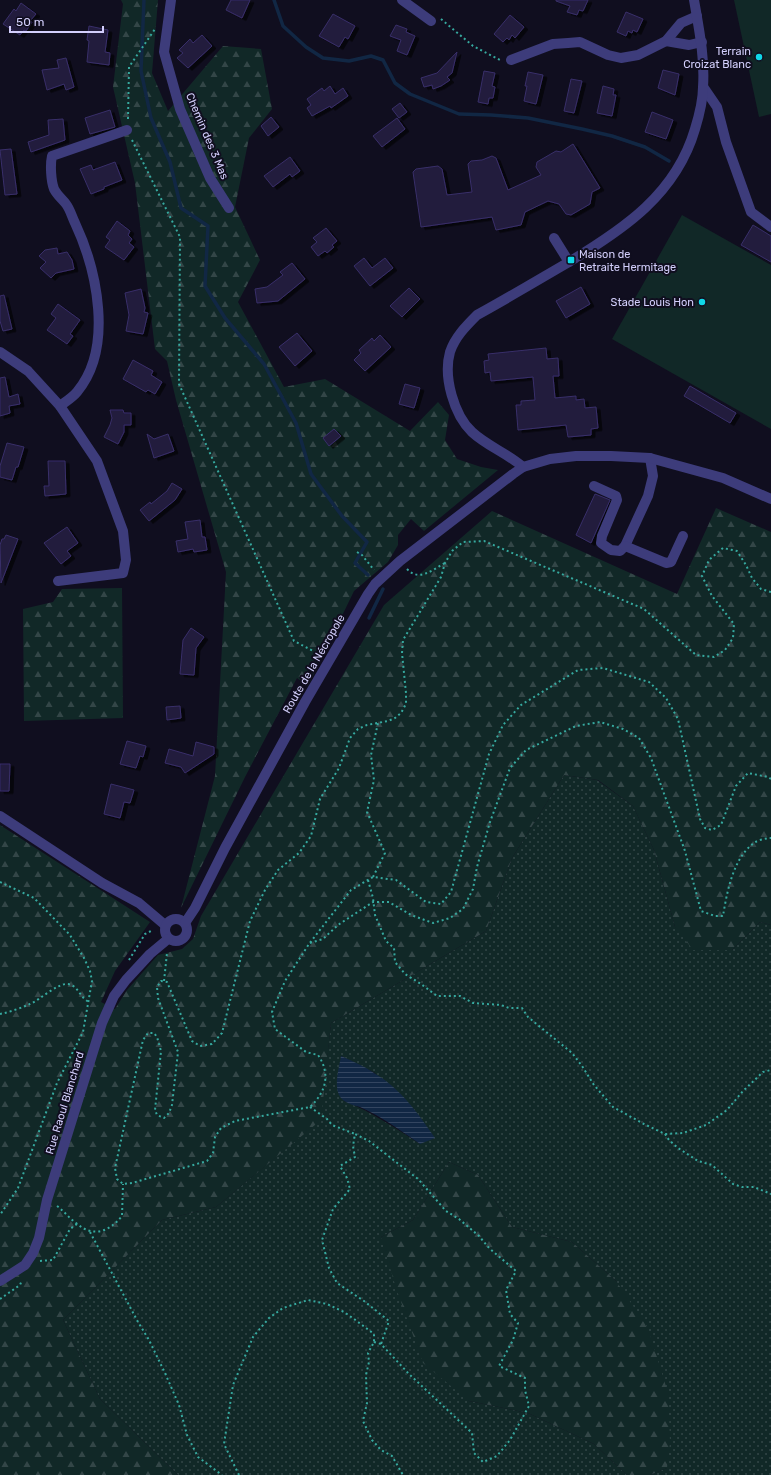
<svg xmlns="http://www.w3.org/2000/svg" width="771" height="1475" font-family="Rubik,sans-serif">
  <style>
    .grass { fill: url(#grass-dots); fill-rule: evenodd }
    .forest { fill: url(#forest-firs) }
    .green { fill: #112827 }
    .water { fill: url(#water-rules) }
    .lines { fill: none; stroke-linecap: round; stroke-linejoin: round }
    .stream { stroke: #112744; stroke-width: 3.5 }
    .building { fill: #211b3e; stroke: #392f69; filter: url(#shadow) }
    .path { stroke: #36a99f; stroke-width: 2; stroke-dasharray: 2 3; stroke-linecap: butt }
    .minor { stroke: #3d3c7b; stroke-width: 10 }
    .poi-dot { fill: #10d8e7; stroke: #100e1f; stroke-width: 1.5 }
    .labels { text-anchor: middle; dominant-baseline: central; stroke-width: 4; stroke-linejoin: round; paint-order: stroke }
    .poi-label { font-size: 11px; fill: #d3cffc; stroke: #100e1f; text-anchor: end }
    .street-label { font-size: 11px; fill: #d3cffc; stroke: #100e1f }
  </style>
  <defs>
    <pattern id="grass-dots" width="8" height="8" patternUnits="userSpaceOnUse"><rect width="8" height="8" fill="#112827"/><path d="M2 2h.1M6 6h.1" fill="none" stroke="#334647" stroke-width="1.8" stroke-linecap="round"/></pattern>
    <pattern id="forest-firs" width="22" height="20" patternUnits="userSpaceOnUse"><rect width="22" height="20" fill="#112827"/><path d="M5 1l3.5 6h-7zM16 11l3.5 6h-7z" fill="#334647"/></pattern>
    <pattern id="water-rules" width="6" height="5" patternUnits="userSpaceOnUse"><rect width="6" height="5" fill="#112744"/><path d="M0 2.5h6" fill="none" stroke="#334560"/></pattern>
    <filter id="shadow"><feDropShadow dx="4" dy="2.5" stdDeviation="0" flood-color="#0009"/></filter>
  </defs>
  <rect width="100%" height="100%" fill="#100e1f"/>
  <path class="grass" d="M564,775L597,780L633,806L654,850L675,927L732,950L760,922L771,925V1475H650L667,1468L616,1281L572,1242L512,1227L478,1175L449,1162L413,1220L381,1237L469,1401L528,1413L594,1444L627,1475H178L100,1399L63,1320L162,1220L216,1207L320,1120L331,1023L486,931L512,858ZM341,1056L375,1073L420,1144C395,1128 372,1112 344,1101Z"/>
  <g class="forest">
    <polygon points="121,0 158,0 152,73 168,111 223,46 261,49 272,109 249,138 235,207 260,260 238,302 284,387 325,379 410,431 438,402 449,415 445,440 457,459 481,467 498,470 424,531 411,519 398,535 398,545 388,562 354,591 308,686 297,678 245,777 181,908 215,776 226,572 176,400 167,361 155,349 135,183 113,87 123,4"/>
    <polygon points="716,508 771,532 771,925 760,922 732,950 693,950 675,927 654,850 633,806 598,780 564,775 512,858 486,931 331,1023 321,1120 216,1207 162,1220 63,1320 100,1399 178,1475 0,1475 0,825 150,922 115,971 101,1002 115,1009 127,990 158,955 182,949 193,939 201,916 384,605 492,511 677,594"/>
    <polygon points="122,588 123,718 24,721 23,609 53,602 62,589"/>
    <polygon points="449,1162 478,1175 512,1227 572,1242 616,1281 648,1328 668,1393 670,1442 667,1468 650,1475 627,1475 594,1444 528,1413 469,1401 423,1363 396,1288 381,1237 413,1220"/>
  </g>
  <g class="green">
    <polygon points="734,0 771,0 771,114 759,117"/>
    <polygon points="682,215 771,265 771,429 612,339"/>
  </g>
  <path class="water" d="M341,1056C352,1061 364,1066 374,1073C400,1088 418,1113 435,1138L420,1144C401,1131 381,1116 360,1107C353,1105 343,1103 339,1095C334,1084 339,1068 341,1056Z"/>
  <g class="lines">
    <g class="stream">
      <polyline points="144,0 141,71 151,118 170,162 181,208 208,226 205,286 225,318 264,364 296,423 311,474 342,516 367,542 355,563 368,575"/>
      <polyline points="274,0 283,26 306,47 323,58 349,61 371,56 383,60 395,83 410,94 459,114 491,115 528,118 582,129 612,136 645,147 669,161"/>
      <polyline points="369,618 383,589"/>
    </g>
  </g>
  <g class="building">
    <polygon points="231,0 250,0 242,18 226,10"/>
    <polygon points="556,0 588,0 583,11 579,10 577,15 567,12 570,6 556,1"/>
    <polygon points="21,3 36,14 30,21 32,22 26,31 24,30 20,35 3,24 14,9 16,11"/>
    <polygon points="626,12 643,19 637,32 633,30 632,33 628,31 626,36 617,32"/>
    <polygon points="333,14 355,26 348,39 345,37 339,47 319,36"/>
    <polygon points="510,15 524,27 515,38 512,35 509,40 507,38 503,42 494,34"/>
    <polygon points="396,25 407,29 406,32 415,36 407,55 397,51 401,40 390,36"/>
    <polygon points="89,26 108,30 105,52 110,53 109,65 87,62 89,41 87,40"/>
    <polygon points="202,35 212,46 188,68 177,58 183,53 179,50 190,39 193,43"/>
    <polygon points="457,52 452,73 447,77 450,80 441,86 433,89 432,85 424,87 421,78 437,73"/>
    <polygon points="66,58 74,87 66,90 64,84 47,90 42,70 59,68 57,60"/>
    <polygon points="663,70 679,74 675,95 658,88"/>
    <polygon points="484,71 495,73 492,86 495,87 493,98 489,98 488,104 478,102"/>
    <polygon points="528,72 543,75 536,104 524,101 527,86 525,86"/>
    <polygon points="571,79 582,81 574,113 564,111"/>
    <polygon points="330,86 335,94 343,88 348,96 331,108 330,106 312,116 307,108 311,105 307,99 322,88 324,91"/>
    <polygon points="603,86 614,89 613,95 616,95 612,116 597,113"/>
    <polygon points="400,103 407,112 399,118 392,109"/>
    <polygon points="110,110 115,127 90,134 85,118"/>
    <polygon points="652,112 673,120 666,139 645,132"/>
    <polygon points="271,117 279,127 268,136 261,126"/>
    <polygon points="397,118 405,129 382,147 373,136"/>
    <polygon points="63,119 65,140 31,152 28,142 49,135 48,120"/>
    <polygon points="573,144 600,188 592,192 590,204 571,215 566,214 559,204 548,201 525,212 521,225 496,230 492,217 421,227 413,172 416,169 438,166 442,169 447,195 472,192 468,164 471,161 482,160 492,156 496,158 508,190 541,175 536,167 537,162 556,151 561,152"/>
    <polygon points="11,149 17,194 5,195 0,150"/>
    <polygon points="290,157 300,171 292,177 290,174 273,187 264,176"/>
    <polygon points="115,162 122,180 104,187 104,189 91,194 80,169 91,165 93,170"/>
    <polygon points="117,221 130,231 128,235 132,239 129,243 134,247 124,260 105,247 110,240 106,237"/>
    <polygon points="753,225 771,236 771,262 741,245"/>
    <polygon points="326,228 337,241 332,245 334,247 327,253 325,251 318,256 311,247 317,242 313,238"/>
    <polygon points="57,248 58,254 67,252 72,260 74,269 56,273 51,278 40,268 46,262 39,256 45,250"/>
    <polygon points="364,258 372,268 385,258 393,268 370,286 354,266"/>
    <polygon points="292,263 305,279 278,301 257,303 255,289 267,287 283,275 280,272"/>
    <polygon points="581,287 590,304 566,318 556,301"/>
    <polygon points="409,288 420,299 402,317 390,306"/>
    <polygon points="141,289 145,308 144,312 148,313 143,334 126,331 129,315 125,293"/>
    <polygon points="4,295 12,329 3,331 0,321 0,296"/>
    <polygon points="58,304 80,320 70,334 73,336 67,344 47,330 56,318 51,314"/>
    <polygon points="297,333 312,351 295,366 279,347"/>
    <polygon points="380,335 391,347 365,371 354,360 361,353 359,350 372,338 374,341"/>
    <polygon points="546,348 547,359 558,358 559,376 553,376 555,398 576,396 576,400 584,399 585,408 596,407 598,428 591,429 591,435 568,437 566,425 518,430 516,405 521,405 521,401 535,400 533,377 491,381 490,372 485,373 484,361 489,360 488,354"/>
    <polygon points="133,360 153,371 151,375 162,382 155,394 148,390 146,392 123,379"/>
    <polygon points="5,377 9,397 18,394 20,404 9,406 10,413 0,416 0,378"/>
    <polygon points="405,384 420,388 414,408 399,404"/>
    <polygon points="690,386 736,413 730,423 684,396"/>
    <polygon points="110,410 123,410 124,413 131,413 131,425 124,425 124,432 118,444 104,437 110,425 112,418"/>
    <polygon points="334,429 341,436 329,446 323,438"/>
    <polygon points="147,434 154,439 168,434 174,451 154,458"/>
    <polygon points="7,443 24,447 18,467 16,467 12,480 0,477 0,466"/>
    <polygon points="48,461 65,461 66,494 45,496 44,486 49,486"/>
    <polygon points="172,483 182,489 175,500 149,521 140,510 150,502 151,504 167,491"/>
    <polygon points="595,494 610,500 591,543 576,535"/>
    <polygon points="200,520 202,537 205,537 207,550 194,552 193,549 178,552 176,541 188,539 185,522"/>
    <polygon points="67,527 78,543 67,551 71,556 61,564 44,543"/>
    <polygon points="6,535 18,539 1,583 0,545 2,539 4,539"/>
    <polygon points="191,628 204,637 196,648 194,675 180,674 183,640"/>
    <polygon points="180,706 181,718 167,720 166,707"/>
    <polygon points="127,741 146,746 143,757 140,756 136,768 120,764"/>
    <polygon points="196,742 214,747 214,754 185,773 181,767 165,763 169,749 193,756"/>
    <polygon points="0,764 10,764 9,791 0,791"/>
    <polygon points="111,784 134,790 130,803 124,802 120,818 104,814"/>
  </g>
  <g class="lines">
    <g class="path">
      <polyline points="441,19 473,46 500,60"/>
      <polyline points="128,119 129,67 155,29"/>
      <polyline points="132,140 180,237 179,384 294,641 321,655"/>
      <polyline points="357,552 362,555 374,570"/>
      <path d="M407,569C419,582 432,570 445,563"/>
      <path d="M771,592L761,589L752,578L746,565L737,551L723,548L709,560L702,576L712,596L734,624L733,638L725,650L714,657L696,655L644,609L484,541L463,542L452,551L445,563L441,577L403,640L402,653L406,693V704L401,713L395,718L388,721L367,725L358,729L350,738L339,768L320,799L311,836L299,853L278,870L265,890L250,921L222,1033L212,1044L200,1046L192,1041L167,982L161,981L157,987L158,998L178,1052L172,1105L169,1113L164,1118L157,1115L155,1110L161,1051L157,1037L154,1033H148L143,1040L115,1168L117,1179L123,1184L132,1183L207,1161L213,1153L215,1137L221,1128L235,1121L310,1107C326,1092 331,1074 318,1055L306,1052L275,1029L272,1012L285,981L309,944L351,890L373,877L396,880L426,902L441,904L451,892L489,754L503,725L521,705L578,670L603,668L649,682L666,698L678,719L700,819L705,828L712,830L721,825L736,786L748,773L768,777L771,779"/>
      <polyline points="373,877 385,853 367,812 374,780 371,755 378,723"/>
      <polyline points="368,880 373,898 375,915 386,941 394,948 395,962 405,974 421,984 437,996 460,996 473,1003 501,1005 509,1008 522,1008 528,1017 572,1053 582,1066 594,1085 613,1107 644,1124 665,1134 683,1133 706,1125 727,1110 743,1091 763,1072 771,1070"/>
      <polyline points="0,882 34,898 70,935 84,958 90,971 92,981 83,1032 57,1083 18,1188 0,1215"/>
      <path d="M310,943L323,939L338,925L373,902H389L411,915L433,923L450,918L463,909L473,889L477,867L490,822L510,768L526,750L576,726L600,722L623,729L639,738L651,758L685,851L701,911L715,916H723C727,892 733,858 754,843C758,840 764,839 769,838H771"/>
      <polyline points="129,960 145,934 153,930"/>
      <polyline points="164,981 167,953"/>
      <path d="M0,1014C10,1012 21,1008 30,1004C40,1000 57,983 68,984C79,986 79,997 89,1002"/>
      <polyline points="310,1107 327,1119 332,1125 355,1134"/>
      <polyline points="665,1134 669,1140 678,1148 698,1161 712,1165 733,1184 742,1187 754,1187 771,1194"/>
      <path d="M57,1206C64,1211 69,1218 76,1223C93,1238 109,1232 122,1216L123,1184"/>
      <polyline points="90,1232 138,1322 149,1340 165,1373 179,1405 187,1435 198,1457 222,1475"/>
      <polyline points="40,1261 53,1260 70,1229 77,1224"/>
      <polyline points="0,1299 20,1285 22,1280"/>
      <polyline points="374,1342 381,1344 409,1374 472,1433 474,1453 483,1462 497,1456 510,1440 529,1406 525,1390 525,1378 499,1366 513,1340 518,1323 510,1314 506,1290 516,1271 489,1248 479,1236 459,1219 446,1211 418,1179 369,1141 355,1134 353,1146 355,1157 340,1166 347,1178 350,1189 333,1209 322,1240 329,1268 337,1283 364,1301 389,1321 381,1344"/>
      <polyline points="239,1475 224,1444 233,1385 253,1337 269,1318 283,1308 308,1300 327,1304 344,1312 354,1319 374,1334 374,1342 368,1353 369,1362 366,1375 367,1403 363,1421 372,1440 381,1450 392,1456 403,1475"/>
    </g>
    <g class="minor">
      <polyline points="171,0 164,52 180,109 210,178 229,208"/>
      <polyline points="402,0 431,21"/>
      <polyline points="666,41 689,45 702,42"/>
      <polyline points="511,60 553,44 568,43 580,42 608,55 621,58 638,55 666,41 681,23 697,16"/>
      <polyline points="704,88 717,107 726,142 751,212 771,227"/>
      <polyline points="554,238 569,262"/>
      <polyline points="0,352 28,371 60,406 97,461 123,531 126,560 123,573 58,581"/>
      <path d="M60,406C65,402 72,398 77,392C114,348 97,270 75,223C72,217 70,209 66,204C62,199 57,195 54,189C51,181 50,165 52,156L127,130"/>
      <path d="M523,467C507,453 487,446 472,432C454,415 443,377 450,352C455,337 466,326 477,315C508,298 538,280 569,262C624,229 676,194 695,129C699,116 703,101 703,87C705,58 699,29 694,0"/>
      <polyline points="594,486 616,496 617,500 602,536 601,543 611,550 620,551 625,546 648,496 653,476 650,458"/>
      <polyline points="625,546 666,563 671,562 683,536"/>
      <polyline points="0,816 102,883 139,903 165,925"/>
      <circle cx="176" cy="930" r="11"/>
      <polyline points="185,923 195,908 225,848 305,702 368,594 375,584 400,561 513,474 523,467 550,459 576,456 611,456 650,458 723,478 771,499"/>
      <polyline points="0,1281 25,1265 33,1253 39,1238 47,1200 102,1023 114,996 126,980 150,954 168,939"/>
    </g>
  </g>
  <g class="poi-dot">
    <circle cx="759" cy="57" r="4"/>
    <rect x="567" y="256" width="8" height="8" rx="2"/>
    <circle cx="702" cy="302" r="4"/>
  </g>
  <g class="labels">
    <g class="poi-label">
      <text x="751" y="51">Terrain<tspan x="751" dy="13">Croizat Blanc</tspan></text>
      <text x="579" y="254" text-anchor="start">Maison de<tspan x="579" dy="13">Retraite Hermitage</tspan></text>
      <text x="694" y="302">Stade Louis Hon</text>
    </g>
    <g class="street-label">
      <text transform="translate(207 136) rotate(67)">Chemin des 3 Mas</text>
      <text transform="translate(314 664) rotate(-60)">Route de la Nécropole</text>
      <text transform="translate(65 1103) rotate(-73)">Rue Raoul Blanchard</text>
    </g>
  </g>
  <path d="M10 26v6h93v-6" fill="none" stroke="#d3cffc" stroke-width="2"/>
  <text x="16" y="26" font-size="12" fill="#d3cffc" stroke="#100e1f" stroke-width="3" paint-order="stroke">50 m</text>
</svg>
